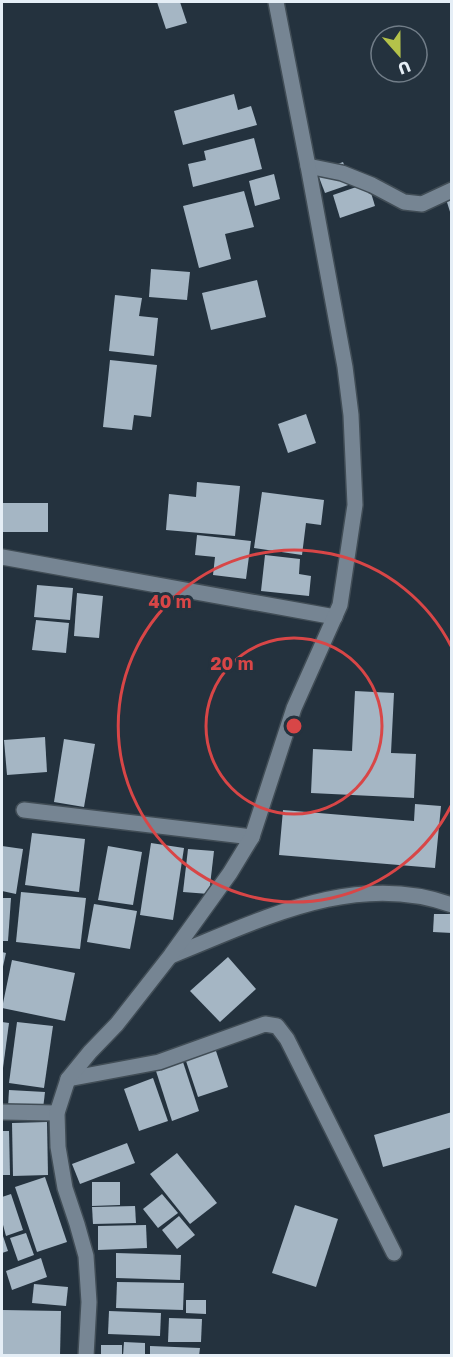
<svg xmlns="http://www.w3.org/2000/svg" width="453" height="1357" font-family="'Golos Text',sans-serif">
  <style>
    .building { fill: #a5b6c4 }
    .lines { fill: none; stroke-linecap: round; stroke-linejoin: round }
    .minor-casing { stroke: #414d56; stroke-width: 18 }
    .minor { stroke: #768593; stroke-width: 15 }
    .ring { fill: none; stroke: #d84647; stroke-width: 3 }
    .centre { fill: #d84647; stroke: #24323e; stroke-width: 3 }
    .ring-label { font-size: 18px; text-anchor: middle; font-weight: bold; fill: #d84647; stroke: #24323e; stroke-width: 6; stroke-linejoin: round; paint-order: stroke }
  </style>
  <rect width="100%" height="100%" fill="#24323e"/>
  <g class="building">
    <polygon points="157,2 180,2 187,23 166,29"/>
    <polygon points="234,94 238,110 251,106 257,125 183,145 174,111"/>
    <polygon points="254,138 262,169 193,187 188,164 206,160 204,151"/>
    <polygon points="343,162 351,184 325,193 317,172"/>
    <polygon points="274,174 280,199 255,206 249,181"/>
    <polygon points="368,183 375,206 340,218 333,195"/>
    <polygon points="244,191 254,227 225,234 231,259 199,268 183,206"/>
    <polygon points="452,197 452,215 451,215 446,199"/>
    <polygon points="151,269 190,272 187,300 149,297"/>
    <polygon points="257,280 266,317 211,330 202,293"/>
    <polygon points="115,295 142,298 139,316 158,318 154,356 109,351"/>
    <polygon points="110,360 157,365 151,417 134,415 132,430 103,427"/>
    <polygon points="306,414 316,443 288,453 278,424"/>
    <polygon points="197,482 240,486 235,536 166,530 169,494 196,497"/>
    <polygon points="262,492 324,500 321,525 306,523 302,555 254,548"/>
    <rect x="2" y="503" width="46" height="29"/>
    <polygon points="197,535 251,541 246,579 213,575 215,557 195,555"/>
    <polygon points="265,555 300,559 299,574 311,576 309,596 261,591"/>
    <polygon points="37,585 73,588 70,620 34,617"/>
    <polygon points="77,593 103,596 99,638 74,636"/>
    <polygon points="36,620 69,623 66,653 32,650"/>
    <polygon points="355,691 394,693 391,753 416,754 414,798 311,793 313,749 352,751"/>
    <polygon points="45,737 47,772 7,775 4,740"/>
    <polygon points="64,739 95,744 84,807 54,802"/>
    <polygon points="415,804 441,806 435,868 279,855 283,810 414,821"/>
    <polygon points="32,833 85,839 79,892 25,885"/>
    <polygon points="151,843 184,848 173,920 140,915"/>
    <polygon points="2,846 23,849 16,894 2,891"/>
    <polygon points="108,846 142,852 133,905 98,900"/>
    <polygon points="188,849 214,851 209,894 183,892"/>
    <polygon points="21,892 86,898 80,949 16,942"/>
    <polygon points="2,898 11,898 8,941 2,941"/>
    <polygon points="94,904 137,911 130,949 87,942"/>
    <polygon points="434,914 452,914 452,933 433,932"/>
    <polygon points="2,952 6,953 2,971"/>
    <polygon points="228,957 256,989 220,1022 190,991"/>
    <polygon points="12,960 75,973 65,1021 2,1008"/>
    <polygon points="2,1022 9,1023 3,1068 2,1068"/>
    <polygon points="17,1022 53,1026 44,1088 9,1083"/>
    <polygon points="214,1045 228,1087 198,1097 184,1055"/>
    <polygon points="183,1062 199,1111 172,1121 156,1071"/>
    <polygon points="153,1078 168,1121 139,1131 124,1089"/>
    <polygon points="9,1090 45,1092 43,1109 8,1107"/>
    <polygon points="452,1112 452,1147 383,1167 374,1135"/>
    <polygon points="47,1122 48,1175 13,1176 12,1123"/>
    <polygon points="2,1131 9,1131 10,1175 2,1175"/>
    <polygon points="127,1143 135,1163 80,1184 72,1164"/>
    <polygon points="177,1153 217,1203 190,1224 150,1174"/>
    <polygon points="45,1177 67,1242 37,1252 15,1187"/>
    <polygon points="92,1182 120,1182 120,1205 92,1206"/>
    <polygon points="11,1194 23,1230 6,1236 2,1221 2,1197"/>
    <polygon points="162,1194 178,1213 158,1228 143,1209"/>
    <polygon points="295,1205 338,1219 316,1287 272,1273"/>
    <polygon points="135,1206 136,1223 93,1224 92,1207"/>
    <polygon points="179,1216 195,1235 177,1249 162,1230"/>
    <polygon points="146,1225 147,1248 98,1250 98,1226"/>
    <polygon points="2,1233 8,1251 2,1253"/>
    <polygon points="26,1233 34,1255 18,1261 10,1238"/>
    <polygon points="116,1253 181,1255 180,1280 116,1278"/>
    <polygon points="41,1258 47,1277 12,1290 6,1271"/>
    <polygon points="117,1282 184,1283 183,1310 116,1308"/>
    <polygon points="34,1284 68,1287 66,1306 32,1303"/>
    <polygon points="186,1300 206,1300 206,1314 186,1313"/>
    <polygon points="2,1310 61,1311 60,1356 2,1356"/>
    <polygon points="109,1311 161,1313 160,1336 108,1334"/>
    <polygon points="169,1318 202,1319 201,1342 168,1342"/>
    <polygon points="124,1342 145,1343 145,1356 123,1356"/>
    <rect x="101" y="1345" width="21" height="11"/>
    <polygon points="150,1346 200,1348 199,1356 150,1356"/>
  </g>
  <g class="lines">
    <g class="minor-casing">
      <g id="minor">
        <polyline points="308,166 342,173 372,185 404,202 422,204 452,190"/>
        <polyline points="2,557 335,617"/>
        <polyline points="24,810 252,837"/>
        <path d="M173,955C261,920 355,870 452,905"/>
        <polyline points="68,1079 159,1062 265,1024 277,1026 287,1039 394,1253"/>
        <polyline points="2,1112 57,1113"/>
        <polyline points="86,1356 89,1302 86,1256 77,1224 65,1188 58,1147 57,1113 68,1079 90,1052 117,1024 171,955 230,873 252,837 294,708 340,605 355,505 351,415 345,367 308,166 276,2"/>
      </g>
    </g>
    <use href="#minor" class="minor"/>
  </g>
  <g class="ring">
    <circle cx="294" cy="726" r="88"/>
    <path d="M451 806A176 176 0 1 1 451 646"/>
  </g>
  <circle cx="294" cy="726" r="9" class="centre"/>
  <g class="ring-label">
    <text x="170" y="608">40 m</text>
    <text x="232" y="670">20 m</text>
  </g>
  <rect width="453" height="1357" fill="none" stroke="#e5eef6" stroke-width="6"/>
  <g transform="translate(399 54) rotate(159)"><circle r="28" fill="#24323e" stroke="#717d88" stroke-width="1.5"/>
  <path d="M0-4.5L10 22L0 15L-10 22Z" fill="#b4c24a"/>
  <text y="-9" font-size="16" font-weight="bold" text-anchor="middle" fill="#e5eef6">U</text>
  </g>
</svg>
